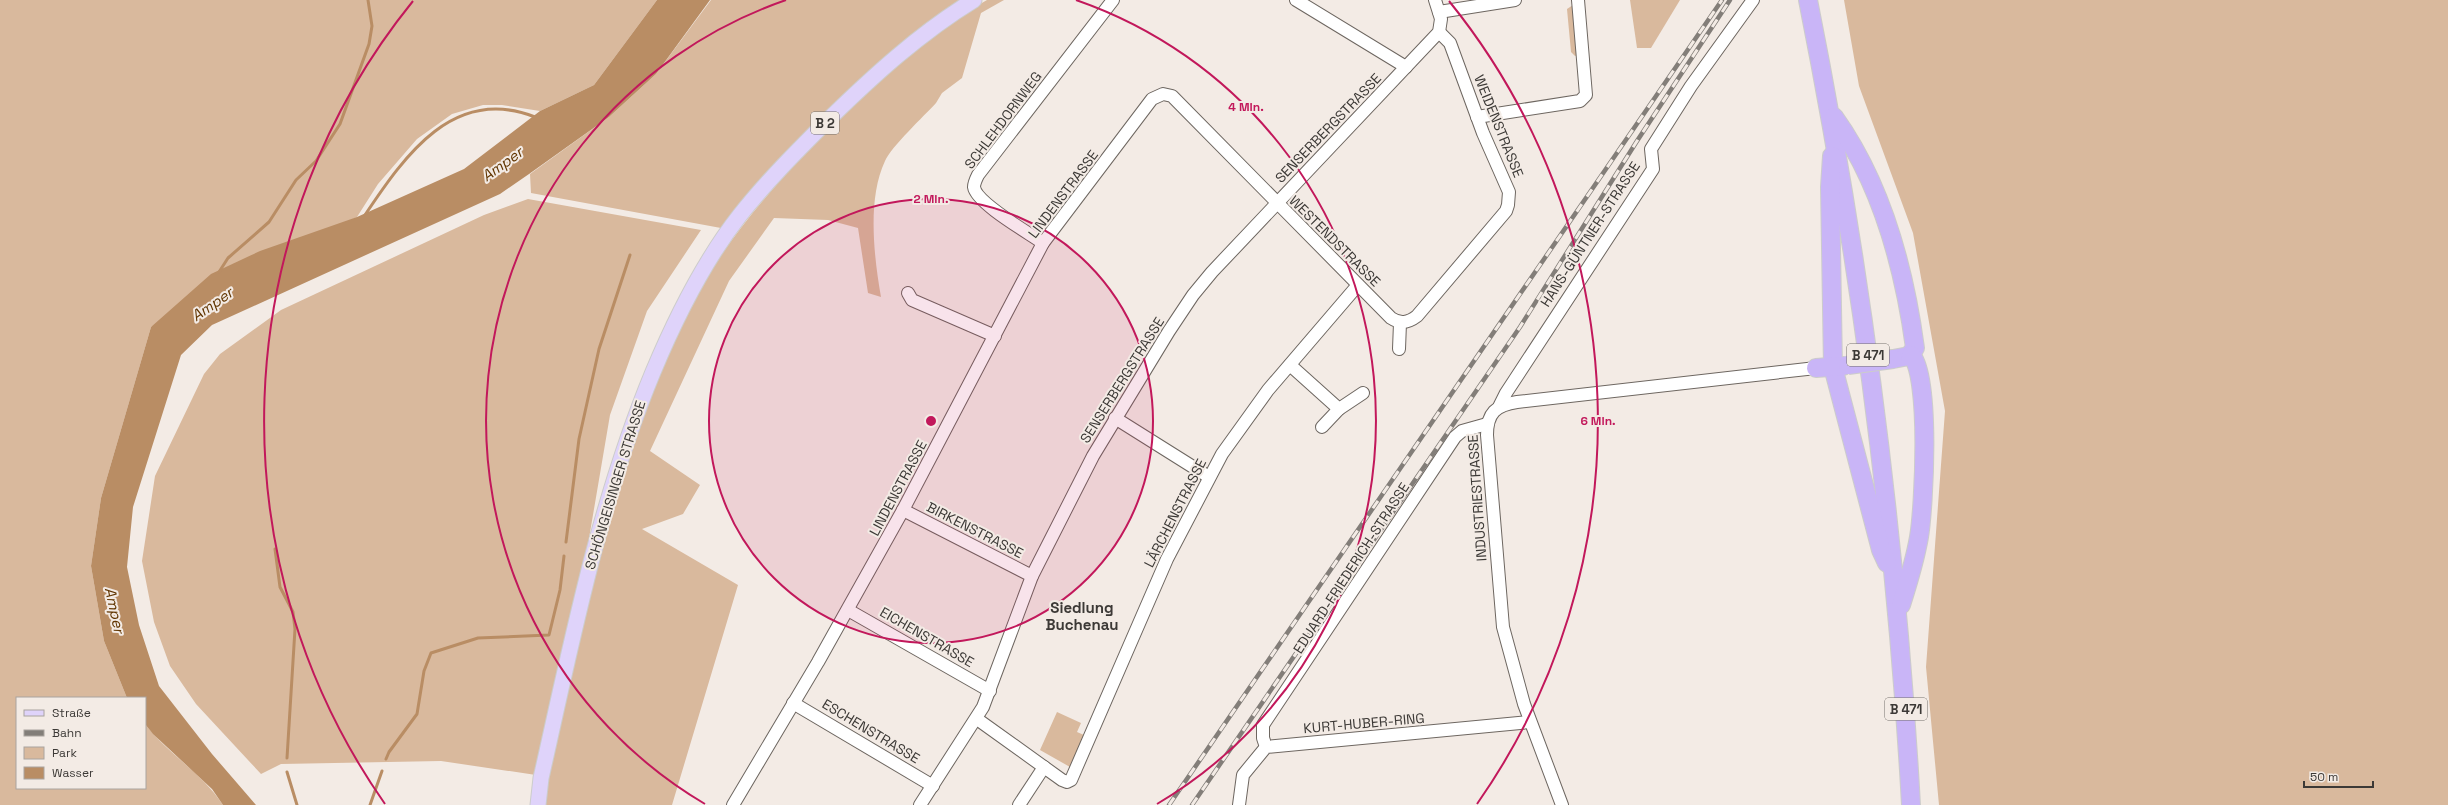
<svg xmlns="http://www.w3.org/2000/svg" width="2448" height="805" font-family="'Space Grotesk',sans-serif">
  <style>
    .green { fill: #d9b99d }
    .water { fill: #b98d64 }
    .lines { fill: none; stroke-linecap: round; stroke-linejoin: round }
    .stream { stroke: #b98d64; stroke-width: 3 }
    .minor-casing { stroke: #6d6660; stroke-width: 14 }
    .major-casing { stroke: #cccccb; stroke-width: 17 }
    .highway-casing { stroke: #cccccb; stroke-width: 20 }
    .minor { stroke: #fff; stroke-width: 12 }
    .major { stroke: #dfd3fa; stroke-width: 15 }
    .highway { stroke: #c9b5f7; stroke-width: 18 }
    .rail-casing { stroke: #837e79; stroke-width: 4.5 }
    .rail { stroke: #f3ebe5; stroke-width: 3; stroke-dasharray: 9; stroke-linecap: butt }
    .highway-bridge-casing { stroke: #cccccb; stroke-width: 20; stroke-linecap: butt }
    .highway-bridge { stroke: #c9b5f7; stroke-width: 18 }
    .ring { fill: none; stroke: #c2185b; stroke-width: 2 }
    .labels { text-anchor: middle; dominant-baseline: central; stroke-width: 4; stroke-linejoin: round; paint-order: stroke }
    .shield { fill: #f3ebe5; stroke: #736e6a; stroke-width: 1 }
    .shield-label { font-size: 13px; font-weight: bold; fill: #3c3936 }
    .street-label { font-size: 14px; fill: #3c3936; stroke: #f3ebe5 }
    .water-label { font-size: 15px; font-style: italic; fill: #613500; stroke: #f3ebe5 }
    .neighbourhood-label { font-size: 15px; font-weight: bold; fill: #3c3936; stroke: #f3ebe5 }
    .centre { fill: #c2185b; stroke: #f3ebe5; stroke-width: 2 }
    .ring-label { font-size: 12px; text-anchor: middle; font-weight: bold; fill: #c2185b; stroke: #f3ebe5; stroke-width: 4; stroke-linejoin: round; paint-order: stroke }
  </style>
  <rect width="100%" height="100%" fill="#f3ebe5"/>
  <g class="green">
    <path d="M0,0H657L594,85L540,111L502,105H483L452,114L417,139L378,184L357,217L151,327L101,498L91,566L104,641L127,698H17V788H145V724C168,754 202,773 223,805H0Z"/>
    <path d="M711,0H960C867,65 794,142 721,228L531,193L530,174L609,117L656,74Z"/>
    <path d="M987,0H1004L981,13L962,78L942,93L936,103C924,116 891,147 885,161C867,199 874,257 881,297L868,293L858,228L828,220L774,218L729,281L650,451L700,485L683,514L642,529L738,585L672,805H543L546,780C577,647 604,512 655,385C663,365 670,344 680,325C717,247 784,172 846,113C889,71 934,30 987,0Z"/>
    <polygon points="1630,0 1680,0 1651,48 1637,48"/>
    <polygon points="1844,0 2448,0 2448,805 1939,805 1926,667 1945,411 1913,233 1859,86"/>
    <polygon points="1573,5 1578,55 1575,56 1571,52 1567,9"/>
    <polygon points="528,199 701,230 647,311 610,415 586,556 536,775 441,761 281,764 261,774 196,704 170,666 154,622 142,561 155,476 204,374 220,354 281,310 484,215"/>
    <polygon points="1057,712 1081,723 1077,732 1084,735 1070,767 1040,750"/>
  </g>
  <polygon class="water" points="657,0 710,0 656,74 609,117 529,174 500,194 212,325 181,355 133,507 127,567 139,625 159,686 212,754 256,805 223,805 212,789 153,734 145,724 145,698 127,698 104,641 91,566 101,498 151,327 211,274 260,251 357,217 464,169 540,111 594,85"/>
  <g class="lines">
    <g class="stream">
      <path d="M365,215C405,155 454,85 535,117"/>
      <polyline points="219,272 228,258 269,222 296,180 316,161 340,124 369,44 372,26 368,0"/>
      <polyline points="566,542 579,439 599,349 630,255"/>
      <polyline points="275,549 280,587 293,612 295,629 287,758"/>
      <polyline points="386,759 389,752 417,714 424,671 431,653 478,638 549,635 560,590 564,556"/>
      <polyline points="287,772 297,805"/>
      <polyline points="370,805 382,771"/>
    </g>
    <g class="minor-casing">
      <g id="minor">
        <polyline points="1296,0 1406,67"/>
        <polyline points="1439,12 1515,0"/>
        <polyline points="1477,117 1580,101 1586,95 1578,0"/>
        <path d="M1043,243C1029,233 976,203 974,187C974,183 976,179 978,175L1113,0"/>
        <polyline points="908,293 912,300 995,336"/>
        <polyline points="1399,349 1400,323"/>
        <polyline points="1290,365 1339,409 1363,393"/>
        <polyline points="1500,405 1506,393 1653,169 1651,149 1691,86 1753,0"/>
        <polyline points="1115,418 1209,477"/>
        <polyline points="1322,427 1339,409"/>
        <polyline points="903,510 1032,576"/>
        <polyline points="848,610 990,691"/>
        <polyline points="793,703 933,786"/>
        <polyline points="977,719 1062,780 1067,782 1071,780 1167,559 1222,454 1268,390 1358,285"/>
        <polyline points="1266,747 1263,738 1263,725 1455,437 1462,431 1487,424"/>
        <path d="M733,805L818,662L903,510L1043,243L1152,99L1163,94L1172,96L1391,318C1400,324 1408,323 1417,316L1506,211L1508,205L1509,192L1483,133L1450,43L1439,32"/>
        <polyline points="920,805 983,707 1032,576 1093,456 1169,331 1193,295 1212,272 1439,32 1441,19 1435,0"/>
        <polyline points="1019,805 1044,767"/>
        <polyline points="1239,805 1243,775 1266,747 1530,722"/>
        <path d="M1562,805L1524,704L1503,627L1487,435C1487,413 1496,405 1517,402L1816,368"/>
      </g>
    </g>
    <g class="major-casing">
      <path id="major" d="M538,805L541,778C572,641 599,502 653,372C676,317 703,262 740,215C767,181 797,151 828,120C873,76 920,33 974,0"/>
    </g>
    <g class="highway-casing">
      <g id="highway">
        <path d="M1808,0C1861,266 1896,534 1911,805"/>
        <path d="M1834,117C1882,184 1904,266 1915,348L1909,356L1893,359"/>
        <polyline points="1832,156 1830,187 1833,367 1881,550 1887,563"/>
        <polyline points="1816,368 1843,366"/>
        <path d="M1901,605C1908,583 1915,560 1919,537C1924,507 1931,375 1911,355"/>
      </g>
    </g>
    <use href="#minor" class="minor"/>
    <use href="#major" class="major"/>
    <use href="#highway" class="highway"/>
    <g class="rail-casing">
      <g id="rail">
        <polyline points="1169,805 1722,0"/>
        <polyline points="1192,805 1520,327 1637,141 1730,0"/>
      </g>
    </g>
    <use href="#rail" class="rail"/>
    <g class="highway-bridge-casing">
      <polyline id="highway-bridge" points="1848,365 1893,359"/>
    </g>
    <use href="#highway-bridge" class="highway-bridge"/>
  </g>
  <circle cx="931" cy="421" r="222" fill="#c2185b" fill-opacity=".12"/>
  <g class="ring">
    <circle cx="931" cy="421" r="222"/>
    <path d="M705 804A445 445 0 0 1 786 0M1076 0A445 445 0 0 1 1157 804"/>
    <path d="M385 804A667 667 0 0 1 413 1M1449 1A667 667 0 0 1 1477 804"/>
  </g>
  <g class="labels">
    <g class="shield">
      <rect x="811" y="112" width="28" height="22" rx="3"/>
      <rect x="1847" y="344" width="42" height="22" rx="3"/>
      <rect x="1885" y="698" width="42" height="22" rx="3"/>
    </g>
    <g class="shield-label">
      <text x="825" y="123">B 2</text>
      <text x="1868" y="355">B 471</text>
      <text x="1906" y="709">B 471</text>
    </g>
    <g class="street-label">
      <text transform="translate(1003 120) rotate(-53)">SCHLEHDORNWEG</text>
      <text transform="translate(1499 126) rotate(68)">WEIDENSTRASSE</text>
      <text transform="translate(1328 128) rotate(-46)">SENSERBERGSTRASSE</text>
      <text transform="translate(1063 194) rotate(-53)">LINDENSTRASSE</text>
      <text transform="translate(1590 234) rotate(-57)">HANS-GÜNTNER-STRASSE</text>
      <text transform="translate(1335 241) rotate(45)">WESTENDSTRASSE</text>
      <text transform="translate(1122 380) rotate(-58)">SENSERBERGSTRASSE</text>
      <text transform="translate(615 485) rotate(-73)">SCHÖNGEISINGER STRASSE</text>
      <text transform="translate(898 488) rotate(-62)">LINDENSTRASSE</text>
      <text transform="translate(1477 498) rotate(-94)">INDUSTRIESTRASSE</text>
      <text transform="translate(1175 513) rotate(-63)">LÄRCHENSTRASSE</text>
      <text transform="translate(975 530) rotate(27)">BIRKENSTRASSE</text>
      <text transform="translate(1351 568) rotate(-57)">EDUARD-FRIEDERICH-STRASSE</text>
      <text transform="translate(927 637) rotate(30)">EICHENSTRASSE</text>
      <text transform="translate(1364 723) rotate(-5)">KURT-HUBER-RING</text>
      <text transform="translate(871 731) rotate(31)">ESCHENSTRASSE</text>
    </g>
    <g class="water-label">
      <text transform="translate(502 164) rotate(-36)">Amper</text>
      <text transform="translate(212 304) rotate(-35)">Amper</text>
      <text transform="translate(115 610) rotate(78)">Amper</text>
    </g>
    <g class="neighbourhood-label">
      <text x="1082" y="607">Siedlung<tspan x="1082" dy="17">Buchenau</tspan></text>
    </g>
  </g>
  <circle cx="931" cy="421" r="6" class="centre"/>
  <g class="ring-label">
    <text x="1246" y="111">4 Min.</text>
    <text x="931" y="203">2 Min.</text>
    <text x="1598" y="425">6 Min.</text>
  </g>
  <rect x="16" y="697" width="130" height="92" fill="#f3ebe5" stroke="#aaa49f"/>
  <rect x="24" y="710" width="20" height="6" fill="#dfd3fa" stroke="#aaa49f"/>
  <text x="52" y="717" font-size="12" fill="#3c3936">Straße</text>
  <rect x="24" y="730" width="20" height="6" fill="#837e79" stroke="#aaa49f"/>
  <text x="52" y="737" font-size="12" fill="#3c3936">Bahn</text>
  <rect x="24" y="747" width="20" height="12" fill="#d9b99d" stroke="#aaa49f"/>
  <text x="52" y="757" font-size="12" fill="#3c3936">Park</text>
  <rect x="24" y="767" width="20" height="12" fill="#b98d64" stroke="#aaa49f"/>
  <text x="52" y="777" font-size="12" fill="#3c3936">Wasser</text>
  <path d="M2304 781v6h69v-6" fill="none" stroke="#3c3936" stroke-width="2"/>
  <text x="2310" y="781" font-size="12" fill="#3c3936" stroke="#f3ebe5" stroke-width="3" paint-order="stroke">50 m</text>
</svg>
